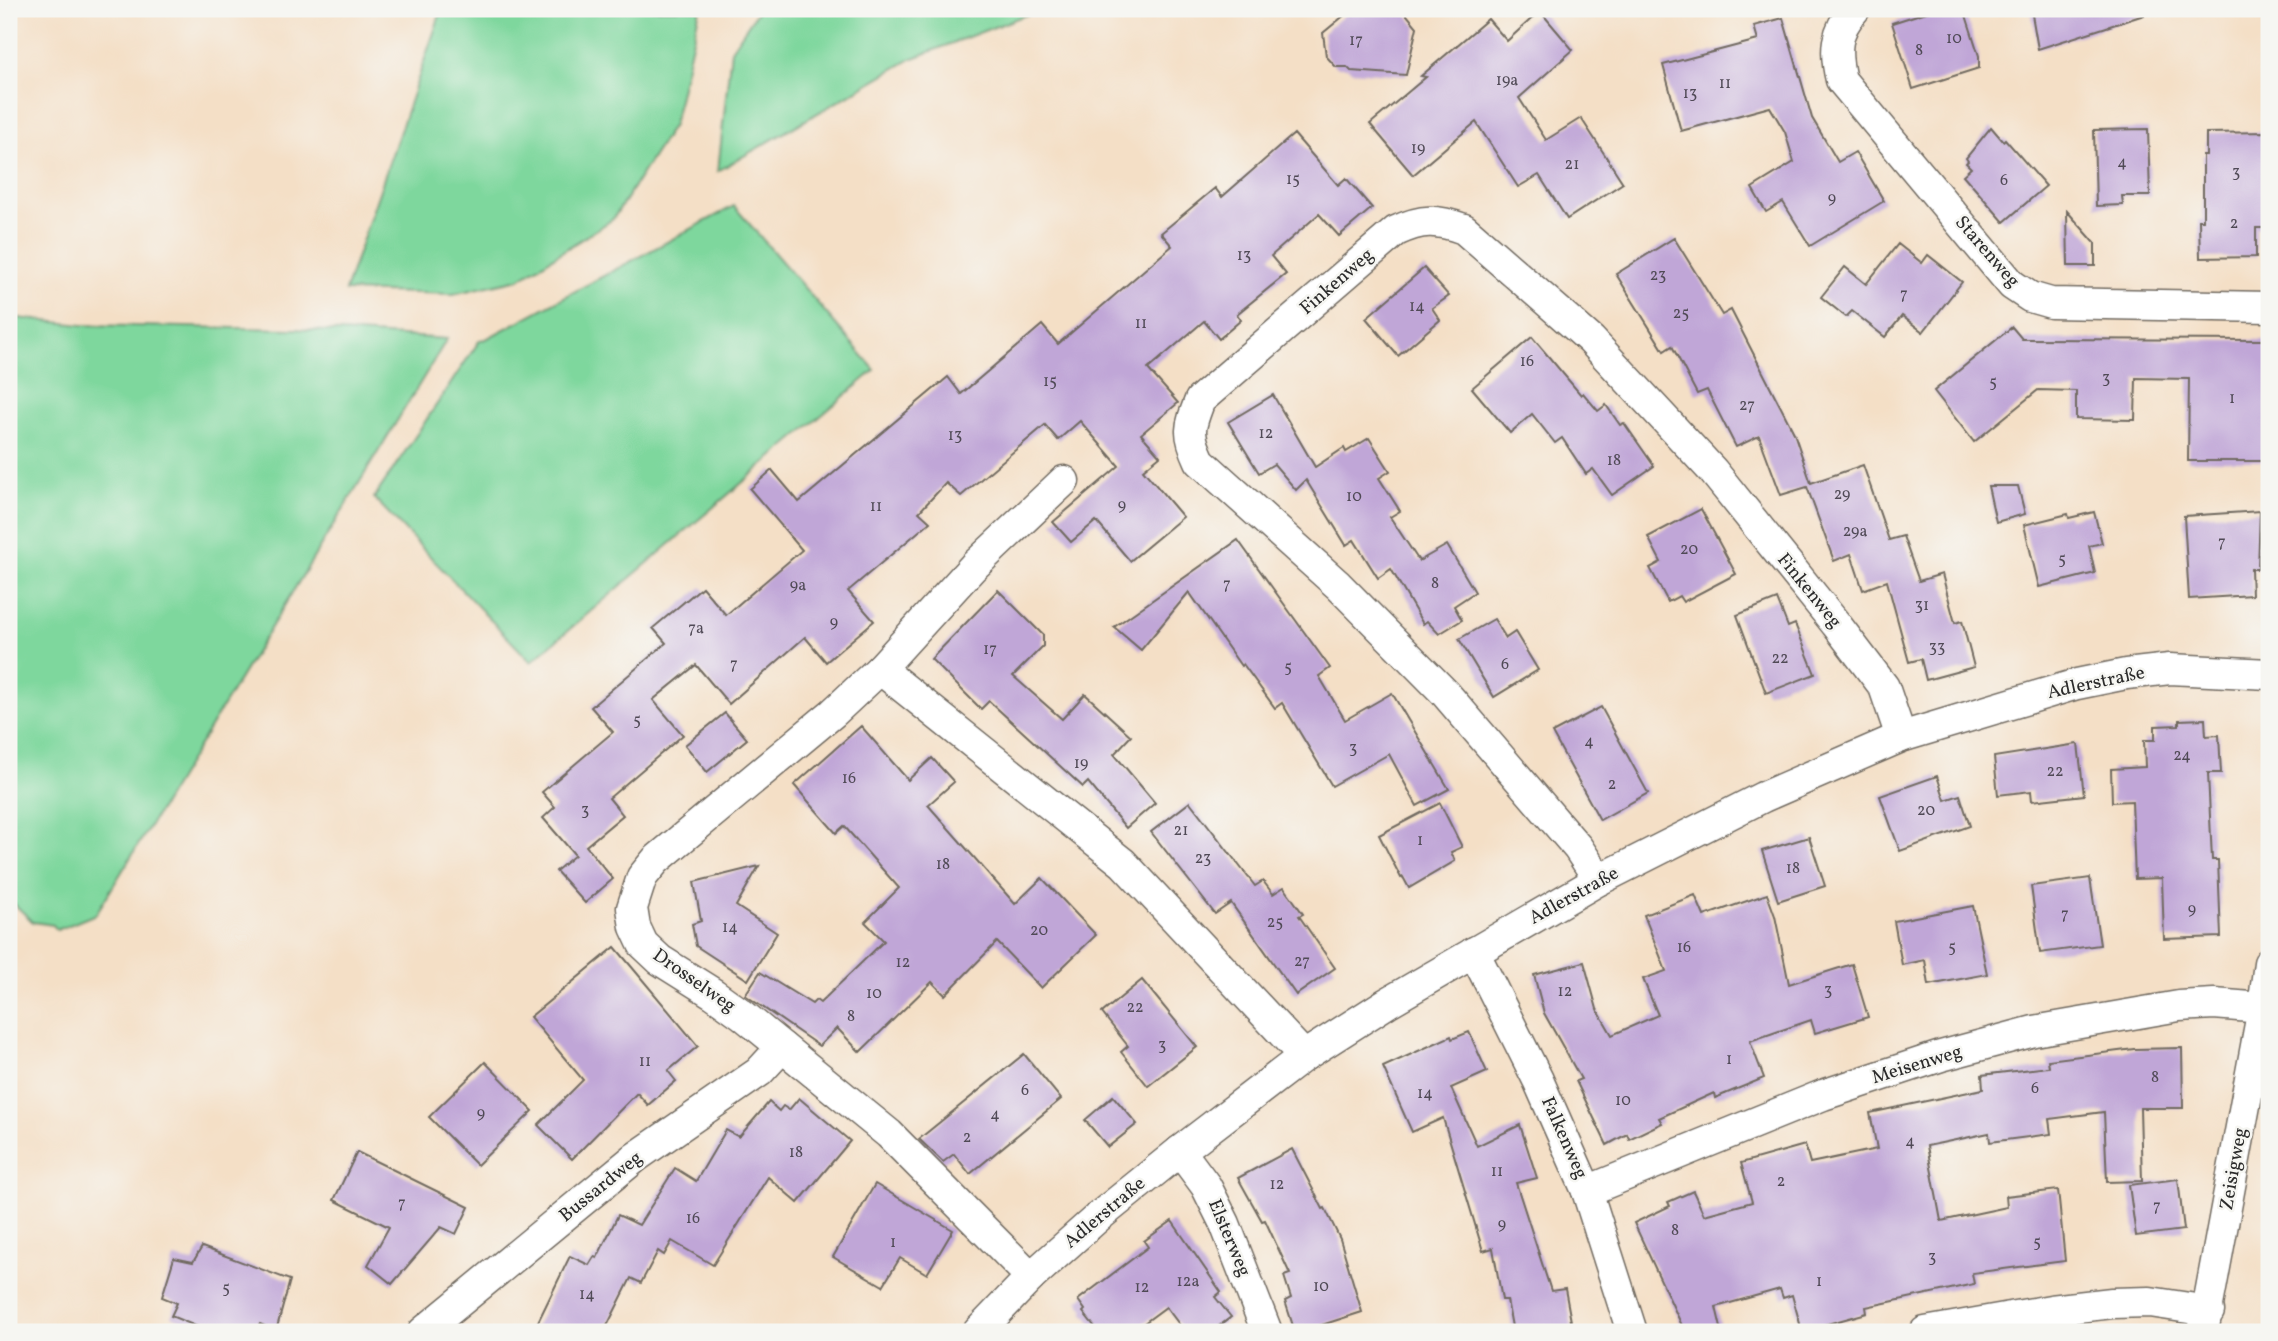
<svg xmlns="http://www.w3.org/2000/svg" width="2278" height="1341" font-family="Vollkorn,serif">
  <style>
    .green { fill: #7ed79d; stroke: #548164; stroke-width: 2 }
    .building { fill: #c0a6d7 }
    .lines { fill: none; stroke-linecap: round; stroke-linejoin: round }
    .street-casing { stroke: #716a61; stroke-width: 33 }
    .street { stroke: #fff; stroke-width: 30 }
    .labels { text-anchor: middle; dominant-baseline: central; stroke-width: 5; stroke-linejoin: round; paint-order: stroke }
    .number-label { font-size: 16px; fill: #504a56 }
    .street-label { font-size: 19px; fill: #2b2b2b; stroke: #f6f6f2 }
  </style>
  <rect width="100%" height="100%" fill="#f6f6f2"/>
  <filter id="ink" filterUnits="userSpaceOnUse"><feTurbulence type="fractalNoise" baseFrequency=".0143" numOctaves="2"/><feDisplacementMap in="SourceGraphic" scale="14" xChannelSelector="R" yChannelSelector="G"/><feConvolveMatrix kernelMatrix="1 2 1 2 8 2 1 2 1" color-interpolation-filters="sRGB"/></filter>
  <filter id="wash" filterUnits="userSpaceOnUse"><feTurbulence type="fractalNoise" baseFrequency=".00686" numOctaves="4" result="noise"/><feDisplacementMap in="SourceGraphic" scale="28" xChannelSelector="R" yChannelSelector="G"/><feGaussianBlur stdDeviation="1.57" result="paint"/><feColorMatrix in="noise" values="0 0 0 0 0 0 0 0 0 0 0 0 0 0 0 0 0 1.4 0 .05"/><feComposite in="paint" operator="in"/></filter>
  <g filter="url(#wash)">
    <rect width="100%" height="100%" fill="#f4dfc6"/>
    <g class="green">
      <polygon points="442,9 700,9 673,125 613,219 519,279 453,294 345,291"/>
      <polygon points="759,9 1050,9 1028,14 911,59 718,171 731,50"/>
      <polygon points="734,206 875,370 531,662 374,498 480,340 486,339"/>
      <polygon points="9,317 82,325 294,329 447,339 96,914 57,930 53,925 33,922 9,899"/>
    </g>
    <g id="blocks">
      <g class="building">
        <polygon points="1352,9 1402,9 1417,27 1406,75 1351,71 1347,67 1336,67 1326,56 1323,33"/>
        <polygon points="1936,9 1964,9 1979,56 1979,68 1913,89 1892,23"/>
        <polygon points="2031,9 2143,9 2144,15 2038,49"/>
        <polygon points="1540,11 1573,50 1519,98 1546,140 1581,118 1623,183 1567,219 1539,175 1518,187 1476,122 1413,175 1370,124 1426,77 1421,76 1488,19 1507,41"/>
        <polygon points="1783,18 1812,118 1838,162 1855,152 1884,201 1810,246 1783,202 1766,212 1752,188 1794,162 1785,132 1770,107 1681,131 1663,65 1758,40 1754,26"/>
        <polygon points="1991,127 2003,141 2005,139 2046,186 2004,222 1963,175 1971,168 1966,163 1968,161 1966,158"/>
        <polygon points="2148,129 2150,196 2122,196 2123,205 2096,206 2094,130"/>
        <polygon points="2269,132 2269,228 2256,228 2256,257 2200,258 2199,220 2203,220 2203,155 2206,155 2206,133"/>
        <polygon points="1294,134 1338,185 1346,178 1372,208 1339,236 1319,214 1271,256 1286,274 1237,314 1241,320 1219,339 1204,321 1148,369 1178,403 1141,434 1160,456 1143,470 1183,517 1130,561 1096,521 1071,542 1053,522 1119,466 1080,421 1058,440 1045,425 961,496 946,483 919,512 930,522 848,591 874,621 826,662 805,637 729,704 696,665 653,700 683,735 609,798 623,815 586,846 613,879 585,903 556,871 575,855 543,818 555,807 542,792 613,732 591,707 666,643 653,628 702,587 726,615 802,550 750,489 772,470 799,502 948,377 961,394 1042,325 1058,344 1172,246 1161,233 1215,188 1222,197"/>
        <polygon points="2067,211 2095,243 2095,266 2068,266"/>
        <polygon points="1674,238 1722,315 1731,310 1794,433 1811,483 1863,465 1889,540 1903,536 1919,581 1942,574 1955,623 1962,621 1974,667 1926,680 1921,659 1909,662 1887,581 1863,590 1851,554 1834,561 1807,487 1781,495 1759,436 1736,447 1707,390 1697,394 1672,346 1664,351 1616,274"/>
        <polygon points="1898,244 1922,263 1928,255 1962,282 1923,332 1902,316 1885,337 1852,311 1846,317 1821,297 1845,267 1866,284"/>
        <polygon points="1424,268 1449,296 1432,308 1440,320 1398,356 1366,318"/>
        <polygon points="2012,327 2022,339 2269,340 2269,423 2266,423 2265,461 2188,461 2189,379 2136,378 2135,420 2076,419 2076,391 2038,390 1974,442 1934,391"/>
        <polygon points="1532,337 1581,395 1583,393 1598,411 1606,405 1620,425 1624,423 1654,466 1612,495 1593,469 1586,474 1562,438 1555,443 1532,414 1510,433 1472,388"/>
        <polygon points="1273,395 1315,467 1344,448 1346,452 1369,438 1390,471 1379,478 1400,511 1390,517 1419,561 1447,545 1475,592 1454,606 1462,620 1439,634 1427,621 1423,624 1391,569 1378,578 1354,540 1346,545 1306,480 1296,490 1274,464 1259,473 1228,422"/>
        <polygon points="1988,486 2018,486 2025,514 1996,522"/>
        <polygon points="1701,509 1736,574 1683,602 1679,596 1668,602 1650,568 1661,562 1648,537"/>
        <polygon points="2260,511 2258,569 2251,569 2252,595 2189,599 2184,516"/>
        <polygon points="2094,512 2102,543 2089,546 2095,573 2039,587 2024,525 2068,514 2069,518"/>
        <polygon points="1238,540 1330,668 1319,676 1345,720 1392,693 1449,789 1417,806 1389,754 1332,786 1282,703 1275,708 1243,664 1241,666 1189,592 1141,650 1114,627"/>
        <polygon points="998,590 1043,635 1043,646 1013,676 1062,719 1085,694 1131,736 1114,754 1155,803 1126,828 1088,782 1083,787 989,701 981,709 931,659"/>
        <polygon points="1777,599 1788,627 1795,624 1815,674 1766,693 1737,615"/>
        <polygon points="1494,619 1506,638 1515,632 1538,670 1494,697 1459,639"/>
        <polygon points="1601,707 1648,793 1600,820 1552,733"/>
        <polygon points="725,713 747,739 707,772 685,745"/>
        <polygon points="2205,719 2206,736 2219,735 2221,773 2208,773 2212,860 2218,860 2221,937 2164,939 2162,878 2135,879 2132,801 2112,802 2111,769 2145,767 2144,740 2155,740 2155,726 2179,725 2179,720"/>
        <polygon points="861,726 908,780 932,758 954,782 928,805 1015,904 1042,878 1096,935 1041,988 997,942 945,995 932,982 860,1052 837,1028 819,1046 745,995 760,972 812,1004 816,1000 820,1003 884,941 865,922 899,888 844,826 836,833 794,785"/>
        <polygon points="2078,744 2084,795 2032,801 2031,791 1998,795 1994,757"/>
        <polygon points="1937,776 1945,800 1960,795 1970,826 1900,851 1880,796"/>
        <polygon points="1190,802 1255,886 1263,881 1273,894 1284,887 1303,914 1299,916 1335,968 1296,995 1231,903 1215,914 1151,832"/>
        <polygon points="1440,803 1462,847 1451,852 1455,861 1409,888 1403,877 1401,878 1379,835"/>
        <polygon points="1809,837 1825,886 1778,901 1762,851"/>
        <polygon points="759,866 736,906 777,933 748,980 696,946 692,924 701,921 694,882"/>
        <polygon points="2090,878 2100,945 2040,953 2031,886"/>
        <polygon points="1767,894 1775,916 1789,984 1852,964 1868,1017 1815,1033 1811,1020 1750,1041 1764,1078 1715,1098 1714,1093 1659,1118 1662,1123 1629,1139 1627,1134 1607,1145 1576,1081 1581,1079 1544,1013 1534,975 1584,962 1597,1009 1612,1035 1658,1015 1643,979 1666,971 1644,915 1695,895 1704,916"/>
        <polygon points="1973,906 1987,974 1929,985 1925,960 1902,965 1894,921"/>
        <polygon points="615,947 698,1046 668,1071 676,1081 648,1105 637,1093 572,1159 538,1125 583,1080 530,1017"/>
        <polygon points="1142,980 1197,1047 1148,1086 1121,1052 1128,1046 1102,1013"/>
        <polygon points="1469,1032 1487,1072 1451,1088 1477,1146 1520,1125 1537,1178 1516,1183 1551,1291 1565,1289 1573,1332 1513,1332 1507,1300 1502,1300 1493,1248 1483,1251 1443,1118 1412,1132 1383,1067 1451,1036 1452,1039"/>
        <polygon points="2182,1048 2183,1108 2140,1108 2142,1181 2107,1182 2104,1112 2049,1119 2051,1134 1990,1142 1989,1133 1927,1146 1941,1221 2007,1207 2006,1196 2058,1190 2065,1261 1972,1273 1974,1284 1866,1307 1867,1313 1802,1331 1792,1295 1783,1298 1780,1289 1716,1307 1722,1332 1685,1332 1634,1223 1670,1206 1668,1202 1693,1191 1704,1215 1752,1202 1741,1163 1805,1145 1810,1163 1877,1149 1870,1113 1983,1089 1982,1075 2049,1067 2048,1060 2134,1049"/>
        <polygon points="1024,1054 1061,1099 970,1174 954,1154 943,1162 919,1139"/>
        <polygon points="485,1062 533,1111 477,1165 429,1117"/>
        <polygon points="1113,1096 1137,1124 1108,1147 1085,1120"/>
        <polygon points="799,1098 850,1141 798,1203 768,1177 713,1265 672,1241 664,1255 658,1251 641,1283 631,1278 604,1332 533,1332 570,1256 589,1265 594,1257 597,1258 618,1215 639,1225 675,1168 696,1181 726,1130 739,1137 769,1102 779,1111 783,1106 789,1110"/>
        <polygon points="1292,1149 1323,1209 1325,1208 1340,1239 1362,1312 1300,1332 1295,1332 1285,1301 1291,1298 1284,1276 1290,1274 1265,1220 1262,1221 1238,1178"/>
        <polygon points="357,1152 469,1207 456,1234 441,1227 392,1284 368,1265 389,1227 334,1200"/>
        <polygon points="2178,1179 2184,1230 2136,1236 2129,1185"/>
        <polygon points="875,1184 953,1230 927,1274 900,1258 883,1286 833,1257"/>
        <polygon points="1172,1221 1221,1292 1215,1297 1231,1317 1211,1332 1185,1332 1166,1307 1132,1332 1099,1332 1083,1312 1085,1310 1078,1300 1148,1247 1144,1241"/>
        <polygon points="202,1247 290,1280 276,1331 260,1324 255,1332 210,1332 171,1316 177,1303 162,1297 174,1258 193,1262"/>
      </g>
    </g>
  </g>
  <g filter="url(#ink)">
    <use href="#blocks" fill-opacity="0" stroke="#716a61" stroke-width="2"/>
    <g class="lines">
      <g class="street-casing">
        <g id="street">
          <path d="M1855,9C1835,31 1834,51 1841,80L2012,285L2030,297L2051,303L2269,307"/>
          <polyline points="880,669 973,567 1064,481"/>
          <path d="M1599,880L1578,848L1445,693L1338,585L1200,461C1187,433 1189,428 1200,400L1396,231C1422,219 1436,219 1464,229L1591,340L1713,471L1836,624L1884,687L1901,737"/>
          <polyline points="1474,952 1538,1080 1587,1191 1632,1332"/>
          <polyline points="1180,1151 1206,1186 1225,1224 1267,1332"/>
          <polyline points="1587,1191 1823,1095 1941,1056 2034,1031 2179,1006 2214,1004 2263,1008"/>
          <polyline points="1031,1277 889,1134 743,1015 714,994 660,960 643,944 635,927 632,908 642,877 656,860 833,713 880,669 1123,863 1304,1056"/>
          <polyline points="423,1332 636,1157 759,1072 782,1047"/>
          <polyline points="978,1332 1031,1277 1097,1218 1180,1151 1304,1056 1387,1003 1599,880 1763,797 1901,737 2077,684 2126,674 2170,669 2269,674"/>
          <polyline points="1925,1332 2051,1310 2112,1303 2150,1302 2209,1311"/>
          <polyline points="2203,1332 2263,1008 2269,963"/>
        </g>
      </g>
      <use href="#street" class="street"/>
    </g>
  </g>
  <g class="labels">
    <g class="number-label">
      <text x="1954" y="39">10</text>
      <text x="1356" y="41">17</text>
      <text x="1919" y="51">8</text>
      <text x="1507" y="81">19a</text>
      <text x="1725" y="84">11</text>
      <text x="1690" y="94">13</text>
      <text x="1418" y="149">19</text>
      <text x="2122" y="163">4</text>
      <text x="1572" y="165">21</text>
      <text x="2236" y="173">3</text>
      <text x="1293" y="180">15</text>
      <text x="2004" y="181">6</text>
      <text x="1832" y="199">9</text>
      <text x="2234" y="224">2</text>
      <text x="1244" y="256">13</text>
      <text x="1658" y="276">23</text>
      <text x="1904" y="295">7</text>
      <text x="1417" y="307">14</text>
      <text x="1681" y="314">25</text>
      <text x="1141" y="324">11</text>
      <text x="1527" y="362">16</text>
      <text x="2106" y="379">3</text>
      <text x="1050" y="382">15</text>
      <text x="1993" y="383">5</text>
      <text x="2232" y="399">1</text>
      <text x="1747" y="406">27</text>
      <text x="1266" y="434">12</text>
      <text x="955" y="436">13</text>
      <text x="1614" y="461">18</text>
      <text x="1842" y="495">29</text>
      <text x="1354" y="497">10</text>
      <text x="1122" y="506">9</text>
      <text x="876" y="507">11</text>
      <text x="1855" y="532">29a</text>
      <text x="2222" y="543">7</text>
      <text x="1689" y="550">20</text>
      <text x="2062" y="560">5</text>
      <text x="1435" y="584">8</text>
      <text x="1227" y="585">7</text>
      <text x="798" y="586">9a</text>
      <text x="1922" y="606">31</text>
      <text x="834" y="623">9</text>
      <text x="696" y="629">7a</text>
      <text x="1937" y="648">33</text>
      <text x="990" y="650">17</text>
      <text x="1780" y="659">22</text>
      <text x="734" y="665">7</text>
      <text x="1505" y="665">6</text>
      <text x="1288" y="668">5</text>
      <text x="637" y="721">5</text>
      <text x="1589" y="742">4</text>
      <text x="1353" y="749">3</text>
      <text x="2182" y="756">24</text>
      <text x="1081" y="764">19</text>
      <text x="2055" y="772">22</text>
      <text x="849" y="779">16</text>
      <text x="1612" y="785">2</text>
      <text x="585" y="811">3</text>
      <text x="1926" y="811">20</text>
      <text x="1181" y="831">21</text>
      <text x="1420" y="841">1</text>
      <text x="1203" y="859">23</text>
      <text x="943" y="865">18</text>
      <text x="1793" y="869">18</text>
      <text x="2192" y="910">9</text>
      <text x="2065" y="915">7</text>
      <text x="1275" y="923">25</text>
      <text x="730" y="928">14</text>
      <text x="1039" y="931">20</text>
      <text x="1684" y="948">16</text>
      <text x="1952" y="948">5</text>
      <text x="1302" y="962">27</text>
      <text x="903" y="963">12</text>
      <text x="1828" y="991">3</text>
      <text x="1565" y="992">12</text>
      <text x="874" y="994">10</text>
      <text x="1135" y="1008">22</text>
      <text x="851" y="1017">8</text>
      <text x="1162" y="1046">3</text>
      <text x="1729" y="1060">1</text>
      <text x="645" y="1062">11</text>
      <text x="2155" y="1078">8</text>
      <text x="2035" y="1089">6</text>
      <text x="1025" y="1091">6</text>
      <text x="1425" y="1094">14</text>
      <text x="1623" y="1101">10</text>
      <text x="481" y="1114">9</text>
      <text x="995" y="1115">4</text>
      <text x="967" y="1138">2</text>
      <text x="1910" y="1142">4</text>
      <text x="796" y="1153">18</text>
      <text x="1497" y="1172">11</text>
      <text x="1781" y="1182">2</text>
      <text x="1277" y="1185">12</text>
      <text x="402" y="1204">7</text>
      <text x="2157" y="1207">7</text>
      <text x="693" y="1219">16</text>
      <text x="1502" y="1225">9</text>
      <text x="1675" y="1231">8</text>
      <text x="893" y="1243">1</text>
      <text x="2037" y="1243">5</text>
      <text x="1932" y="1258">3</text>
      <text x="1188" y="1282">12a</text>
      <text x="1819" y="1282">1</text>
      <text x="1321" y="1287">10</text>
      <text x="1142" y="1288">12</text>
      <text x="226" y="1289">5</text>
      <text x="587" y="1295">14</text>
    </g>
    <g class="street-label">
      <text transform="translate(1987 252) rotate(49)">Starenweg</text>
      <text transform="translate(1337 282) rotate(-41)">Finkenweg</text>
      <text transform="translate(1809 591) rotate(51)">Finkenweg</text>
      <text transform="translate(2096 683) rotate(-12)">Adlerstraße</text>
      <text transform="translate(1574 896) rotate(-29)">Adlerstraße</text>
      <text transform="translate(694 981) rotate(35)">Drosselweg</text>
      <text transform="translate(1917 1065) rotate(-17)">Meisenweg</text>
      <text transform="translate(1564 1138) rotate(66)">Falkenweg</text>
      <text transform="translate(2234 1169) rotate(-80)">Zeisigweg</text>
      <text transform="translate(601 1187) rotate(-39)">Bussardweg</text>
      <text transform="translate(1105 1213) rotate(-40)">Adlerstraße</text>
      <text transform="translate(1229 1238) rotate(67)">Elsterweg</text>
    </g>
  </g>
  <rect width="2278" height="1341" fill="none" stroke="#f6f6f2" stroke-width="35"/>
</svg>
